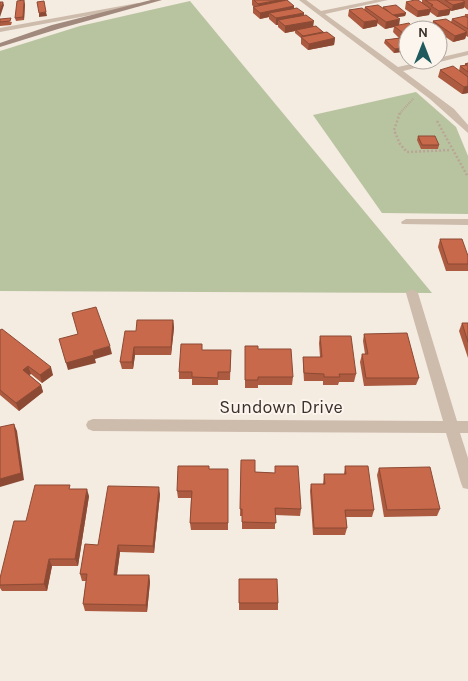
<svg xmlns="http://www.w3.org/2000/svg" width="468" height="681" font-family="Karla,sans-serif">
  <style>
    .green { fill: #b8c4a0 }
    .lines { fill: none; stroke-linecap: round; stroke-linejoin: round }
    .path-far1 { stroke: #b9a596; stroke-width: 2; stroke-dasharray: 1 1; stroke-linecap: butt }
    .path { stroke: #b9a596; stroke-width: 2.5; stroke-dasharray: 2 2; stroke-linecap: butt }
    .street { fill: #cdbbac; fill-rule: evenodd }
    .secondary { fill: #a18a7d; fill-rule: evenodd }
    .wall { fill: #ac5a40 }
    .shaded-wall { fill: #8c4a34 }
    .building { fill: #c8694b; stroke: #8c4a34 }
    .labels { text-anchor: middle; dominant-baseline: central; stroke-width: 4; stroke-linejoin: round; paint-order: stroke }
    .street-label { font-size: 18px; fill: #3b302b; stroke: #fbf5ee }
  </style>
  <rect width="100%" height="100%" fill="#f4ebe1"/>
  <g class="green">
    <polygon points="190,1 432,293 0,291 0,51 80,26"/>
    <polygon points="416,92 456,127 468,156 468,214 382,213 313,115"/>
  </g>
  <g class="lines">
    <polyline class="path-far1" points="399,114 414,98"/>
    <g class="path">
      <polyline points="400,113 394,130 400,144 407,152 451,150"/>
      <polyline points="437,121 468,177"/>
    </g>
    <g class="street">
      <polygon points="299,0 306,0 321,11 375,0 388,0 325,14 398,67 429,60 438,60 438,58 468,51 468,55 403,71 454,109 468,125 468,133 430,99"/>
      <polygon points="138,3 141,5 140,6 0,32 0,28"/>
      <polygon points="406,219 468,219 468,225 402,224 401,222"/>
      <polygon points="412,289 418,293 457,421 468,421 468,433 460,433 468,458 468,489 463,488 461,483 446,433 93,431 88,429 86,425 88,421 93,419 443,421 406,293"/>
    </g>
    <polygon class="secondary" points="151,0 162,0 58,29 0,47 0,43 52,25"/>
  </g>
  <g class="wall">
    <polygon points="252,0 286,0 286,1 294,6 294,8 304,13 304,16 313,26 335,38 334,45 308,50 301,44 301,38 295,33 295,31 285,33 278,27 278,25 276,25 269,19 269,17 260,19 253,13 253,7 254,7 252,5"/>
    <polygon points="422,0 468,0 468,10 464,7 464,8 451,11 450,10 449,15 437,17 430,12 430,11 429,15 417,17 405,9 406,2 422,2"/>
    <polygon points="25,4 24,20 16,21 15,18"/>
    <polygon points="365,7 383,8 406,13 405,16 397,17 399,25 408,30 408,51 394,53 384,43 385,40 399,38 393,32 394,27 385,29 377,23 377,26 363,29 348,16 349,10 364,10"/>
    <polygon points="465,14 468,14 468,37 466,36 465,39 453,42 438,32 438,30 435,30 431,28 433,21 451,22 452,19 465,16"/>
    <polygon points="0,19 12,22 11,25 0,26"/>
    <polygon points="468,63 468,93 462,94 438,77 440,70 459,71 460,66 465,65 465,64"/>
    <polygon points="418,136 439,145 438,149 421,149 417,140"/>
    <polygon points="440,239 468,256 468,271 446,271 438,247"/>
    <polygon points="173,320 174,328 171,355 135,355 133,369 122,369 120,362 136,331"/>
    <polygon points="462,323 468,323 468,358 459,331"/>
    <polygon points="0,330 53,375 42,383 31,374 29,375 41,385 43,392 19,411 0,395"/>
    <polygon points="364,334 419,378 416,385 364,386 360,362 362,354 365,354 363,341"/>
    <polygon points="320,336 356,374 354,382 339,382 338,385 323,385 323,381 304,381 303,365 303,357 320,357 319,343"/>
    <polygon points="202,344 202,350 231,350 230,380 218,380 218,385 192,385 192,379 179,379 179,372"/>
    <polygon points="245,346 258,349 293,377 292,385 258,385 258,388 245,388"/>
    <polygon points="241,460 255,472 275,473 275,466 301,509 300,516 275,515 275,529 242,529 242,516 240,516"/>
    <polygon points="345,466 374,510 372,517 346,517 347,528 345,535 313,535 310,491 311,484 323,484 324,474 344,474"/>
    <polygon points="379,468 440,509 437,516 384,517 377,475"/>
    <polygon points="209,469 228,469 228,530 191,530 190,523 191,498 178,498 177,491"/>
    <polygon points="71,489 89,496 78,566 52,566 47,591 2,591 0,588 0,578 26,521"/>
    <polygon points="160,494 154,553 120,552 117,575 149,575 150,582 147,612 85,611 83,604 86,581 82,581 80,574 98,545"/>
    <polygon points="239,579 278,603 278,610 239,610"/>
  </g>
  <g class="shaded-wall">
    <polygon points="24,0 25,4 24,20 23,17"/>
    <polygon points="279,0 286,0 285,5 258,10 258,4"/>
    <polygon points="3,2 4,5 0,17 0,11"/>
    <polygon points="465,2 464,8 451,11 453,5"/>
    <polygon points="294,6 294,13 269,13 269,17 260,19 260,13"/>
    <polygon points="431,9 429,15 417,17 418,11"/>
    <polygon points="451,9 449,15 437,17 439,11"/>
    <polygon points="46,12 47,16 39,17 39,13"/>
    <polygon points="304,13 303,20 278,20 278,25 276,25 276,18"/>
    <polygon points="406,13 405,16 391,18 392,15"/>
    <polygon points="400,19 399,26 394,26 394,27 385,29 386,22"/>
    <polygon points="378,20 377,26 363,29 364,22"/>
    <polygon points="314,21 313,28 296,30 295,31 285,33 285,26"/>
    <polygon points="467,32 465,39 453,42 455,36"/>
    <polygon points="335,38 334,45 308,50 309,44"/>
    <polygon points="408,47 408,51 394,53 395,49"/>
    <polygon points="468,86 468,93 462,94 464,87"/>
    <polygon points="173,320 174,328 171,355 171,347"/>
    <polygon points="110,346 112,354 95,359 96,363 68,370 66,363 93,351"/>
    <polygon points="134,347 135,355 133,369 132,362"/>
    <polygon points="28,366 31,374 25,377 23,370"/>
    <polygon points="51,367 53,375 42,383 40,375"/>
    <polygon points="41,385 43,392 19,411 16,403"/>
    <polygon points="14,424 17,431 24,480 0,487 0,479"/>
    <polygon points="159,487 160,494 154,553 153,546"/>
    <polygon points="87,489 89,496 78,566 75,559"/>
    <polygon points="118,545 120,552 116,581 114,575"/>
    <polygon points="49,559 52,566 47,591 44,584"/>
    <polygon points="149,575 150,582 147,612 146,605"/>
  </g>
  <g class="building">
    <polygon points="24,0 23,17 15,18 17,1"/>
    <polygon points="254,0 279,0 258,4"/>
    <polygon points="287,0 294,6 260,13 253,7"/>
    <polygon points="415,0 418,0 431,9 418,11 406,2"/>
    <polygon points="425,0 437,0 451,9 439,11 431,6 433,5"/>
    <polygon points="445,0 462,0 465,2 453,5"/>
    <polygon points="44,1 46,12 39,13 37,2"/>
    <polygon points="0,2 3,2 0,11"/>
    <polygon points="378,5 400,19 386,22 365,7"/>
    <polygon points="396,5 406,13 393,15 383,7"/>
    <polygon points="297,8 304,13 276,18 269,13"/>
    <polygon points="362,8 378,20 364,22 349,10"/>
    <polygon points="306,15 314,21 285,26 278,20"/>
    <polygon points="465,16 468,18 468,29 452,19"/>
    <polygon points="11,18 10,21 0,22 0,19"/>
    <polygon points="446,19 467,32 455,36 433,21"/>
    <polygon points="409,23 416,30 408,30 408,37 394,26"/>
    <polygon points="316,26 323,32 303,36 296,30"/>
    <polygon points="327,32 335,38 309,44 301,37"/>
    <polygon points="400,38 408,45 408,47 395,49 385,40"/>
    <polygon points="468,63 468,72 460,66 467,65 465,64"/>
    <polygon points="453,66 468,77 468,86 464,87 440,70"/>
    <polygon points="418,136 435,136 439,145 422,145"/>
    <polygon points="440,239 462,239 468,256 468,264 448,264"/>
    <polygon points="96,307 110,346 93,351 94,355 66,363 59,339 78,334 72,313"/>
    <polygon points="137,320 173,320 171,347 134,347 132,362 120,362 125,331 136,331"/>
    <polygon points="462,323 468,323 468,342"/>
    <polygon points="2,329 51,367 40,375 28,366 23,370 41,385 16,403 0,390 0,330"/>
    <polygon points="407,333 419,378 366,378 362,354 368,354 364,334"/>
    <polygon points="320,336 351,336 356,374 339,374 340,377 324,377 324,374 304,373 303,357 322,357"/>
    <polygon points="181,344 202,344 202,350 231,350 230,372 218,372 218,378 192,377 192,372 179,372"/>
    <polygon points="245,346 258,346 258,349 291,349 293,377 258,377 258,380 245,380"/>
    <polygon points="14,424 21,473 0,479 0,427"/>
    <polygon points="241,460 255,460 255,472 275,473 275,466 298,466 301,509 275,508 276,523 242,522 242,509 240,509"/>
    <polygon points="178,466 209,466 209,469 228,469 228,523 190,523 192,491 177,491"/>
    <polygon points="345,466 368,466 374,510 345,510 347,528 314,528 311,484 325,484 324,474 346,474"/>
    <polygon points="430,467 440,509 387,510 379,468"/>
    <polygon points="35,485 70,485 69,489 87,489 75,559 49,559 44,584 0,585 0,578 14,521 26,521"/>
    <polygon points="108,486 159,487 153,546 118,545 114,575 149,575 146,605 83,604 87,574 80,574 85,544 98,545"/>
    <polygon points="239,579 277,579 278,603 239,603"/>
  </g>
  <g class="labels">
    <g class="street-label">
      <text x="281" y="407">Sundown Drive</text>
    </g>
  </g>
  <g transform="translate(423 45)"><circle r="24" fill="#fbf5ee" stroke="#aea6a0"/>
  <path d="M0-4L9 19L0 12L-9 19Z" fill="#1f5a5e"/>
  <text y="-8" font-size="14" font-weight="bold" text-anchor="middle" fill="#3b302b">N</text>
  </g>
</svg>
